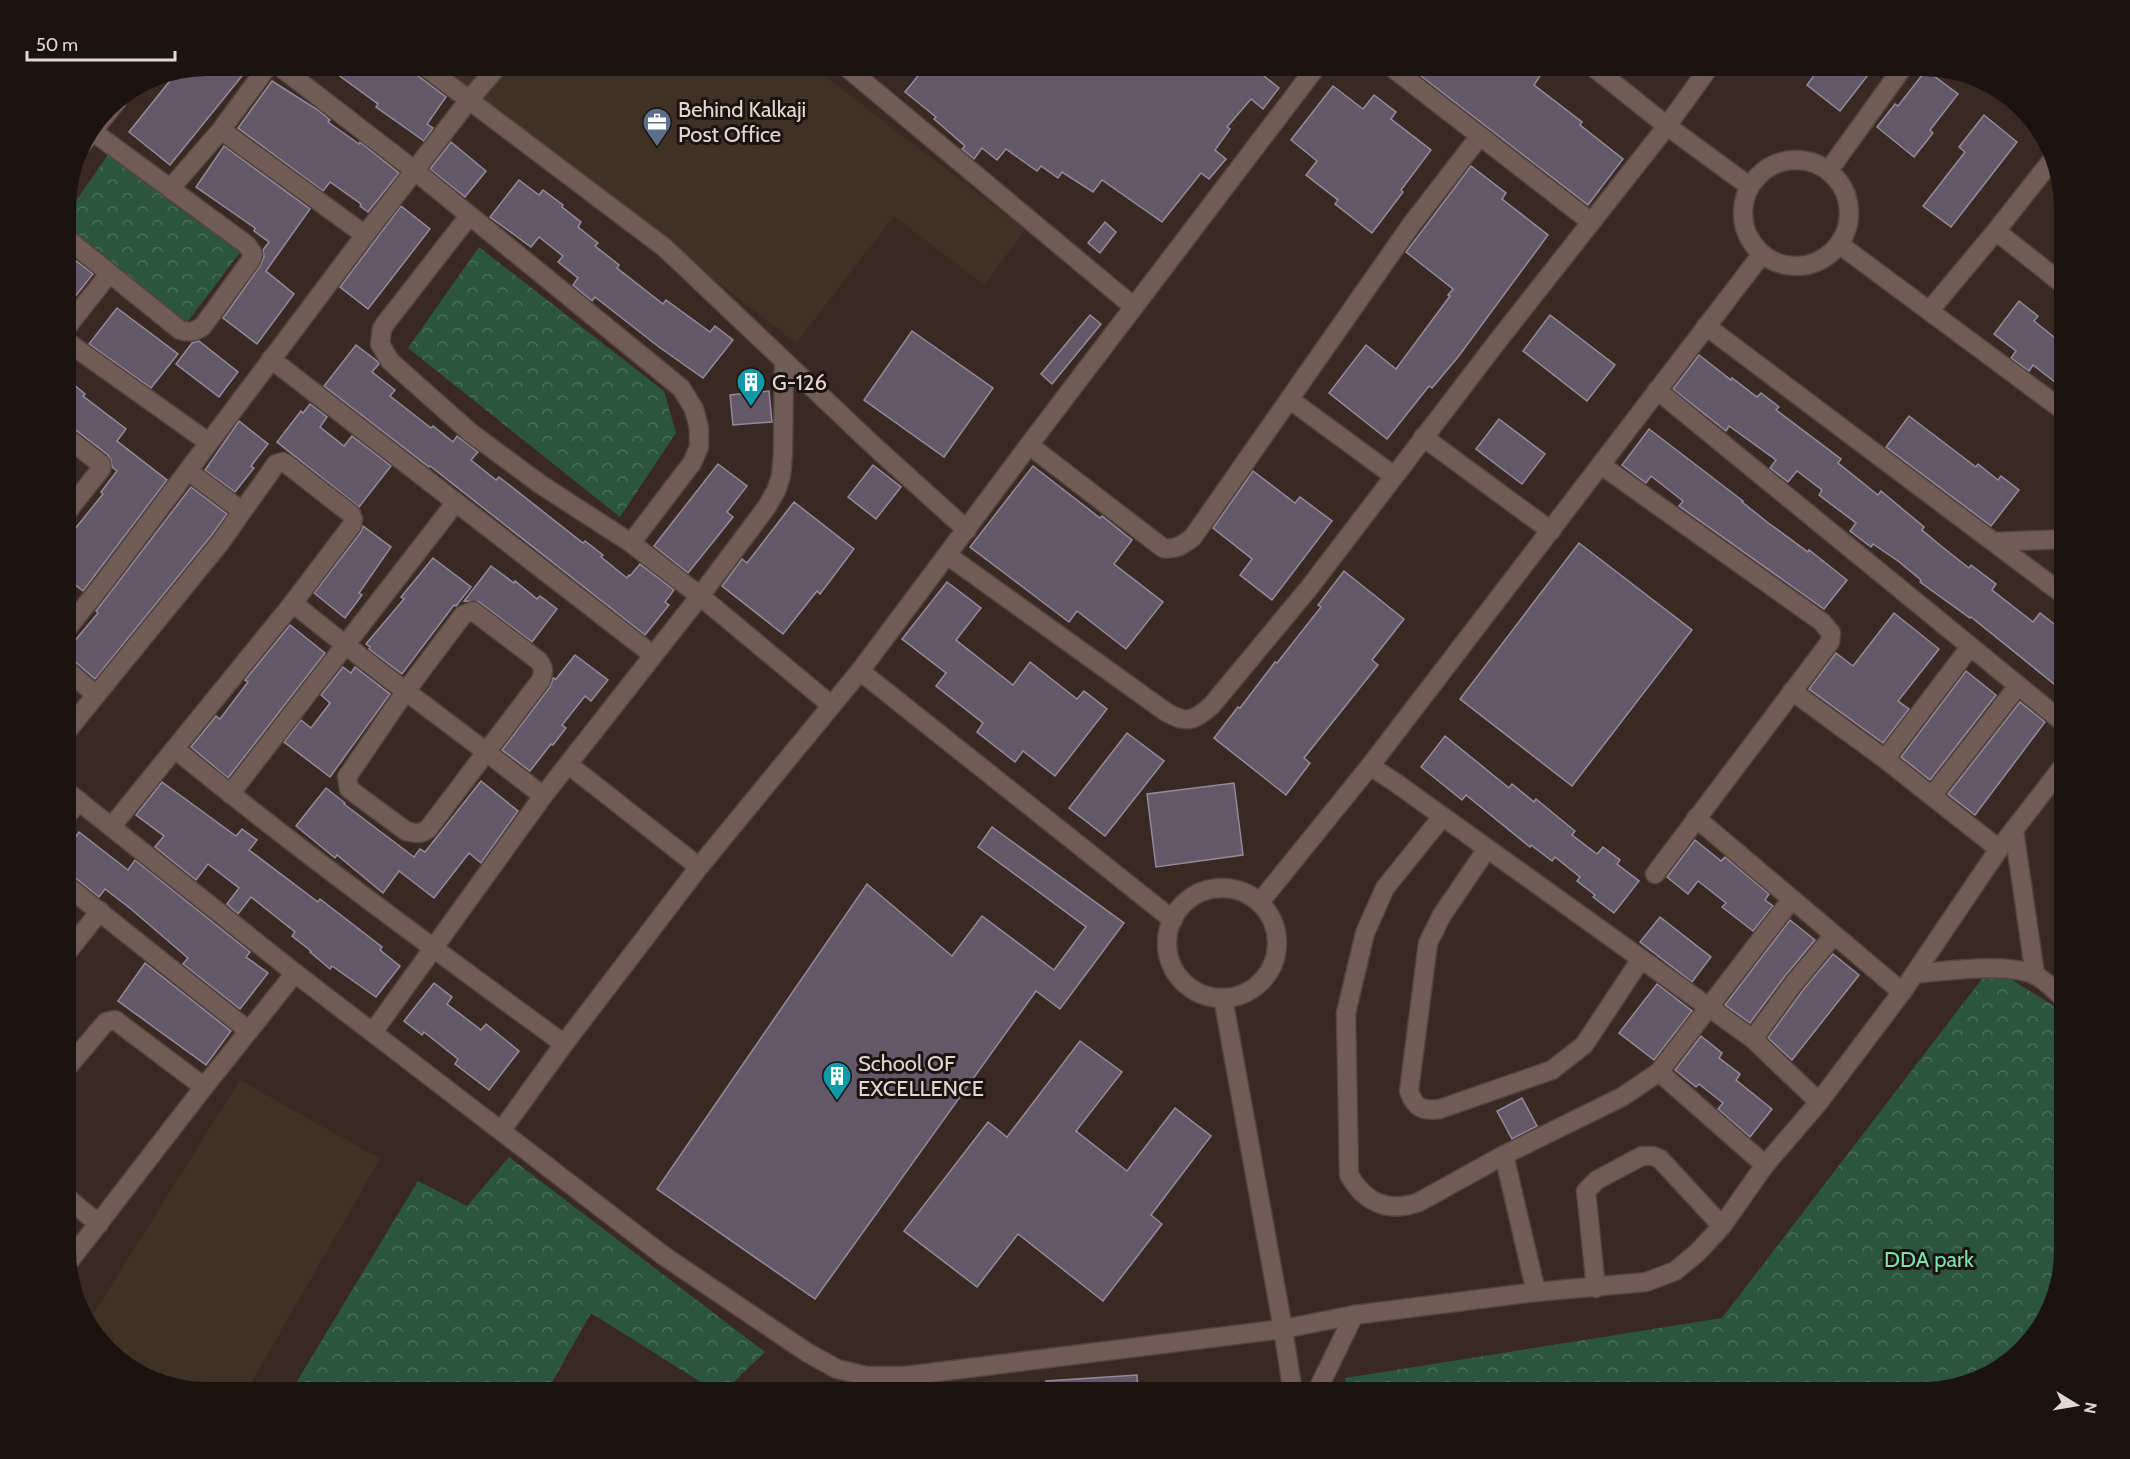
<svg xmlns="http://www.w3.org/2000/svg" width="2130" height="1459" font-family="Cabin,sans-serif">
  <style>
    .commercial { fill: #403125 }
    .park { fill: url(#park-crowns) }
    .building { fill: #625868; stroke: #958a9b; stroke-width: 1.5 }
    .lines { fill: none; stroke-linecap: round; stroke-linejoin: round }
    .minor-casing { stroke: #53443f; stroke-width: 21 }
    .minor { stroke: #715c55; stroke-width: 18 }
    .labels { text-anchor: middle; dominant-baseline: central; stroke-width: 6; stroke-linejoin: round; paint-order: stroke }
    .poi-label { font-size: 22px; fill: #e3d7d3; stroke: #1b1310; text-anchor: start }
    .park-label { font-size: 22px; fill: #7ce5ac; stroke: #1b1310 }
  </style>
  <defs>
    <pattern id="park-crowns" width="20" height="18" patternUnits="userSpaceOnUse" patternTransform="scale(1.5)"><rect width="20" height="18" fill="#2c553e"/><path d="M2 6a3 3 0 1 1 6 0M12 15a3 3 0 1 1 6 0" fill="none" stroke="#4a6d59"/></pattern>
  </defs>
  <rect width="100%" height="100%" fill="#3a2822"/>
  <g class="commercial">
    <polygon points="438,66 812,66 1025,230 984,285 894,216 796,343"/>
    <polygon points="240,1080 380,1159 245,1393 207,1393 128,1369 87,1324"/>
  </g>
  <g class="park">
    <polygon points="110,152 241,251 186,324 66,229 66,215"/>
    <polygon points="479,247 664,391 676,433 620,517 408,348"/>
    <polygon points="1991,967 2064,1012 2064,1252 2040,1331 1993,1374 1923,1393 1348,1393 1345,1378 1722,1318"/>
    <polygon points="509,1157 765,1352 722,1393 718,1393 591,1313 546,1393 290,1393 418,1181 467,1206"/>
  </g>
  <g class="building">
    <polygon points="207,66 250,66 170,165 129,132 177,72"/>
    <polygon points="326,66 413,66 417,75 446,97 427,124 433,128 424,141 376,107 378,104"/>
    <polygon points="926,66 1272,66 1264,76 1279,88 1263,109 1251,99 1227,127 1230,129 1215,150 1226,159 1209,179 1201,173 1162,222 1102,180 1093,192 1062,172 1058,178 1041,166 1037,171 1006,149 997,160 982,148 974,159 962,149 965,146 934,119 936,117 905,92"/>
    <polygon points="1408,66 1527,66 1540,76 1534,85 1582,122 1580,125 1623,159 1588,205"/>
    <polygon points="1821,66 1875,66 1840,111 1807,85"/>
    <polygon points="1926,70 1958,94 1930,130 1933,133 1914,157 1877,127 1895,104 1898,106"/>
    <polygon points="272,81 318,110 330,120 328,122 359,144 360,142 399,173 368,212 360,206 361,204 330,182 323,191 238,128"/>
    <polygon points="1333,86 1363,109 1374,95 1396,112 1391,119 1431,150 1401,190 1403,192 1372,233 1335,204 1338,200 1306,175 1317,161 1291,140"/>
    <polygon points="1984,115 2017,142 1951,227 1923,206 1965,152 1959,147"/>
    <polygon points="451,142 486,171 465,197 430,169"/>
    <polygon points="224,146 310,209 266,271 294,294 257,344 223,318 260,266 264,257 263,250 269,242 254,231 255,228 196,187"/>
    <polygon points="1471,166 1506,193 1502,199 1548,235 1458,357 1432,388 1429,386 1387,439 1329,393 1366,345 1396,369 1450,296 1448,295 1453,289 1406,252"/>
    <polygon points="519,180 539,195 543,190 563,205 562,207 581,222 578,227 598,243 595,246 619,265 617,268 663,304 666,300 710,332 715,326 733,340 703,378 659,347 595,297 592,301 573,285 578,278 558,262 563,256 539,237 531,247 490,217"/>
    <polygon points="401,206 430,229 368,309 340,287"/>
    <polygon points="1105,222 1116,232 1100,253 1088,243"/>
    <polygon points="66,253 93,274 66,308"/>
    <polygon points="2019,301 2038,316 2034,321 2064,345 2064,389 2033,365 2029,371 2015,361 2011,358 2016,351 1994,334"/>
    <polygon points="117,308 178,354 151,388 89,344"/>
    <polygon points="1090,315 1101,324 1052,384 1041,374"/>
    <polygon points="1550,315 1615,365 1587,401 1523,351"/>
    <polygon points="912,331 993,388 944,457 864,400"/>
    <polygon points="199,341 238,372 219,397 176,364 192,343"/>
    <polygon points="356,345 377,361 379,364 372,372 395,390 390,396 431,428 433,426 453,442 457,436 478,452 471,460 496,480 499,477 583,543 585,541 603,555 601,557 627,578 629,575 630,576 640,564 674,590 665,602 669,605 645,635 430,466 429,467 324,386"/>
    <polygon points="1699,355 1731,380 1732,378 1757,397 1761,393 1779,407 1776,410 1841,459 1838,463 1878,495 1881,491 1924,527 1922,530 1941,546 1969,568 1971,565 1996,584 1992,590 2033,622 2040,613 2058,627 2056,629 2064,635 2064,692 1971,617 1970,618 1920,582 1921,580 1898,561 1873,544 1871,547 1850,531 1856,523 1819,495 1822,490 1797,471 1788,482 1770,468 1776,460 1729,426 1726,431 1673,389"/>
    <polygon points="66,378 85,394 83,396 126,429 117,441 167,480 83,591 66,578 66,540 103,494 101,492 117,471 112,467 111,460 108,455 73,428 66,426"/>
    <polygon points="769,391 772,422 733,425 730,395"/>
    <polygon points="310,404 327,417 320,427 344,446 352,436 391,466 359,507 277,442 301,411 303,413"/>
    <polygon points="1909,416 1976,467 1978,464 1998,480 2001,476 2019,490 1991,526 1886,447"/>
    <polygon points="1499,419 1545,454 1522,484 1476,449"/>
    <polygon points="239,421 268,444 251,466 254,468 235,492 205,470"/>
    <polygon points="1649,429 1743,501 1742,502 1767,522 1808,552 1809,550 1847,580 1824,609 1679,506 1683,501 1651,476 1646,483 1622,465"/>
    <polygon points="718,464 747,486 727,512 733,517 688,573 654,546"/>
    <polygon points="873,465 901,487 876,519 848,497"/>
    <polygon points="1033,466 1100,518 1102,516 1132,540 1114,564 1163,602 1126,649 1077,611 1069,622 970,547"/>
    <polygon points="1253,471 1295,503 1300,497 1332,521 1272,600 1240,575 1252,559 1213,528"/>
    <polygon points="191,487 227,514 211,536 95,679 73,660 66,658 66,651 98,613 96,611"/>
    <polygon points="794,502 854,549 820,594 817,591 783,634 722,586 742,559 747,563"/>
    <polygon points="363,526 391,547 359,593 362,595 345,618 314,593 361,532"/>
    <polygon points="1579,543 1692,630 1572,786 1460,699"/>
    <polygon points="433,558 471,587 456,606 454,605 402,674 369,649 370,647 366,644 404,599 401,597"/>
    <polygon points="491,566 514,583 515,581 537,599 540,596 557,609 532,642 479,602 464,601"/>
    <polygon points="1344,571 1404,619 1372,660 1378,665 1304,758 1310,763 1286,795 1214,738 1238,707 1240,708 1275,662 1277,663 1321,607 1318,605"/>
    <polygon points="947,582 981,608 956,640 1013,685 1030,662 1077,699 1084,691 1107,709 1055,776 1023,751 1015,762 977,732 983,723 936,686 946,673 902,639"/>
    <polygon points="1894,613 1939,649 1898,701 1909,709 1883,743 1809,689 1836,653 1853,666"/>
    <polygon points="290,625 325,653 228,778 191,747 216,716 220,719 248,682 245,680"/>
    <polygon points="575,655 608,680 591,701 585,696 562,725 566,728 553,745 551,744 530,771 502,750 550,687 553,678 556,679"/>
    <polygon points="343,667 351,673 355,667 390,694 330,777 284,742 301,720 311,728 330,703 321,695"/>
    <polygon points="1966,671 1996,695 1930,780 1901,757"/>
    <polygon points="2020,702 2045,722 1975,815 1948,794"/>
    <polygon points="1127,733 1164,761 1105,836 1069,808"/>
    <polygon points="1445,736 1509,788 1512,784 1534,802 1536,799 1575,831 1572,835 1597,854 1603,847 1620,860 1617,864 1639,881 1614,913 1593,897 1595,895 1577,881 1580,877 1555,857 1552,861 1531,845 1530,847 1466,795 1462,800 1421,767"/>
    <polygon points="481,781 518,811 481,863 469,853 434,898 399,871 383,893 337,855 335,858 296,826 326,788 345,803 344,804 414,857 420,849 425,852"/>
    <polygon points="162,782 236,836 242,829 257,840 249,850 318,902 320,899 382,947 380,950 400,966 376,997 332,966 330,969 310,952 311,951 292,936 295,932 251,897 238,914 227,904 239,888 208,864 196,880 155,847 164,836 136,815"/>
    <polygon points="1234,783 1243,855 1156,867 1147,794"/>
    <polygon points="992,827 1124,923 1060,1009 1036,991 815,1299 657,1189 867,884 952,956 982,916 1054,970 1086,927 978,847"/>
    <polygon points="79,832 128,870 135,860 250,952 246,957 268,973 240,1009 183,964 188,958 131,909 105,889 99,897 73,876 66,874 66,849"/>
    <polygon points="1695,840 1721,861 1725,857 1769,894 1765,900 1773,906 1753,931 1722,907 1726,903 1698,881 1688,894 1667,877"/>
    <polygon points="1660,917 1711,957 1692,982 1640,942"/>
    <polygon points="1790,920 1815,940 1785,976 1750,1023 1725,1005"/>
    <polygon points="1833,954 1859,975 1792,1060 1768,1038 1803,990"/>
    <polygon points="145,963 231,1031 206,1065 118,1001"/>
    <polygon points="434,983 452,997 447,1004 481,1030 486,1024 519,1051 489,1090 455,1064 458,1059 424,1032 422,1035 404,1021"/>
    <polygon points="1657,984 1692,1011 1654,1060 1619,1033"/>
    <polygon points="1701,1036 1722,1053 1719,1058 1740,1074 1736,1080 1772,1109 1750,1137 1718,1109 1723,1103 1699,1084 1696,1087 1675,1070"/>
    <polygon points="1080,1041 1122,1072 1076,1131 1127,1171 1175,1108 1211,1136 1151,1215 1162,1224 1103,1301 1018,1234 977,1287 904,1231 988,1122 1007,1137"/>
    <polygon points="1522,1098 1537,1126 1512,1139 1497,1111"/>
    <polygon points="1137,1375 1138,1393 1046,1393 1046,1381"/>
  </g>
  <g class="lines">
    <g class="minor-casing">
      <g id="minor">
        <polyline points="279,66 414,170 681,388 694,409 699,428 699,447 692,463 631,543"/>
        <polyline points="424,66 665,248 874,446 967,530"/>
        <polyline points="845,66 1134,307"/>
        <polyline points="1390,66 1591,222"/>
        <polyline points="1592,66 1667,126 1749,186"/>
        <polyline points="221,130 365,235"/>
        <polyline points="83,143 117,101"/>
        <circle cx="1796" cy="213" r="53"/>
        <polyline points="1829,170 1904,66"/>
        <polyline points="170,189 221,130 268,66"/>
        <polyline points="469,216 385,324 382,329 380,344 390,361 471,433 540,484 631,543 700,596 831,705"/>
        <polyline points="1996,231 2064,285"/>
        <path d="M66,238L180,330C189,333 195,332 203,326L251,260L253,254L247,245L92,131"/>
        <polyline points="1839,244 2064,411"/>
        <polyline points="1930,310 1996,231 2052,160"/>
        <polyline points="1706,326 2064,595"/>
        <polyline points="66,328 109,274"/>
        <polyline points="66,341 208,442"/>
        <polyline points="271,359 653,655"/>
        <polyline points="1657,390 2064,723"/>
        <polyline points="1289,399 1394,476"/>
        <polyline points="66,437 101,464 101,469 66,513"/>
        <polyline points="1423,437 1551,531"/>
        <path d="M1029,445L1163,548C1176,550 1183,545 1193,537L1411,225L1479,137"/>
        <polyline points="1601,465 1822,622 1831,633 1830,642 1655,874"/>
        <polyline points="188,471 242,511"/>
        <polyline points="1995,542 2064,539"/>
        <path d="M947,555L1166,712C1186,724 1195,721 1212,705L1309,588L1500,338L1667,126L1710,66"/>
        <path d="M293,603C374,670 460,730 543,796"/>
        <path d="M473,611L539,661C544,668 544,672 541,680L428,829C420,835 415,833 406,831L349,789L347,777L405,692L463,615Z"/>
        <polyline points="66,630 102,585 365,235 469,100 498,66"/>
        <polyline points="66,669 96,695"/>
        <polyline points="860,671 1173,920"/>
        <polyline points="1792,691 1885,759 1999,849"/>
        <polyline points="66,732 220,543 276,464 283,462 288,465 351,514 353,519 352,525 293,603 112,826"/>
        <path d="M175,749C301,852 433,948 564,1044"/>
        <polyline points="1885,759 1970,647"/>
        <polyline points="569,765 699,867"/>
        <polyline points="1370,766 1396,783 1753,1039 1819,1102"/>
        <polyline points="66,791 295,973 664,1256 808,1353 837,1369 867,1376 905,1376 1283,1329 1354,1315 1536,1292 1646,1282 1675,1271 1697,1253 1722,1226 1765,1165 1819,1102 1902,992 1999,849 2064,765"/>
        <polyline points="230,794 456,502"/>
        <polyline points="1932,796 2018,686"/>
        <polyline points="66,816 79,801"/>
        <path d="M1442,817L1385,888L1365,933L1346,1013L1349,1175C1365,1203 1388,1213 1419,1202L1504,1155L1622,1097L1659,1072L1792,899"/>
        <polyline points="1696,818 1902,992"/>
        <polyline points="2014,830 2035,975"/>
        <path d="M1487,849L1442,915L1428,943L1409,1091C1415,1109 1423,1111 1440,1109L1552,1070L1584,1045L1641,959"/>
        <polyline points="66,885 249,1031"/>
        <circle cx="1222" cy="943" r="55"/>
        <polyline points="1260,902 1370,766 1762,254"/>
        <polyline points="66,954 100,911"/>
        <path d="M1915,974C1944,971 2008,962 2035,975C2045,980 2055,991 2064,998"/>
        <polyline points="1223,998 1283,1329 1293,1393"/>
        <polyline points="373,1032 543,796 700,596 766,508 776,491 781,476 783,454 784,361"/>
        <polyline points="1753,1039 1794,983 1834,935"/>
        <polyline points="66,1069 106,1022 115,1020 204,1087"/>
        <polyline points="1659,1072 1765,1165"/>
        <polyline points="501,1131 564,1044 699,867 860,671 1029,445 1317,66"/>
        <polyline points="1504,1155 1536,1292"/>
        <polyline points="66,1197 99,1224"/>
        <polyline points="67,1264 204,1087 295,973"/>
        <polyline points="1596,1288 1586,1191 1597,1180 1642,1156 1653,1156 1660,1159 1722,1226"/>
        <polyline points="1316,1393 1354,1315"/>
      </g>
    </g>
    <use href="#minor" class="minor"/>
  </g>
  <defs>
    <g id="office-pin" transform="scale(1.5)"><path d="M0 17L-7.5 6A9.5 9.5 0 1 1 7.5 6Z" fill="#5c6f8a" stroke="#1b1310"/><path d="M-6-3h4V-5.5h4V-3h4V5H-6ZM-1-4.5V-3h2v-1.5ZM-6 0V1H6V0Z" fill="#fff"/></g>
    <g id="building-pin" transform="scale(1.5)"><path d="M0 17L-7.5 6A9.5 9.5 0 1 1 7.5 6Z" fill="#0f9aa8" stroke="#1b1310"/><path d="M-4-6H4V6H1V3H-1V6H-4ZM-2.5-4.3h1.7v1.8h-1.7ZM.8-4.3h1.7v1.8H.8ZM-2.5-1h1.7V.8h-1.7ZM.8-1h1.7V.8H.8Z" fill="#fff"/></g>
  </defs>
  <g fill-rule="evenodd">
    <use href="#office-pin" x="657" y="122"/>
    <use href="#building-pin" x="751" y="382"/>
    <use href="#building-pin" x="837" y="1076"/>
  </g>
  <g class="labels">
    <g class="poi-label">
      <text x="678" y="109">Behind Kalkaji<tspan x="678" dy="25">Post Office</tspan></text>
      <text x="772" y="382">G-126</text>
      <text x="858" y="1063">School OF<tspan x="858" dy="25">EXCELLENCE</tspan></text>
    </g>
    <g class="park-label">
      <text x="1929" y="1259">DDA park</text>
    </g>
  </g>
  <path d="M0 0H2130V1459H0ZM207 76H1923A131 131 0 0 1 2054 207V1251A131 131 0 0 1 1923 1382H207A131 131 0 0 1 76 1251V207A131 131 0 0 1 207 76Z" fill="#1b1310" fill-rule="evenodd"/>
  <g transform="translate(2076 1405) rotate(101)" stroke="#1b1310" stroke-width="4.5" paint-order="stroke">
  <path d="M0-4.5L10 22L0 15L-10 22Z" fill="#e3d7d3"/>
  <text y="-9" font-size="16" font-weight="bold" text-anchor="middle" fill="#e3d7d3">N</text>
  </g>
  <path d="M27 51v9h148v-9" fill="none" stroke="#e3d7d3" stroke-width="3"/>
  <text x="36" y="51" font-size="18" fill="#e3d7d3" stroke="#1b1310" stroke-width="4.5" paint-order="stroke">50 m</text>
</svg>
